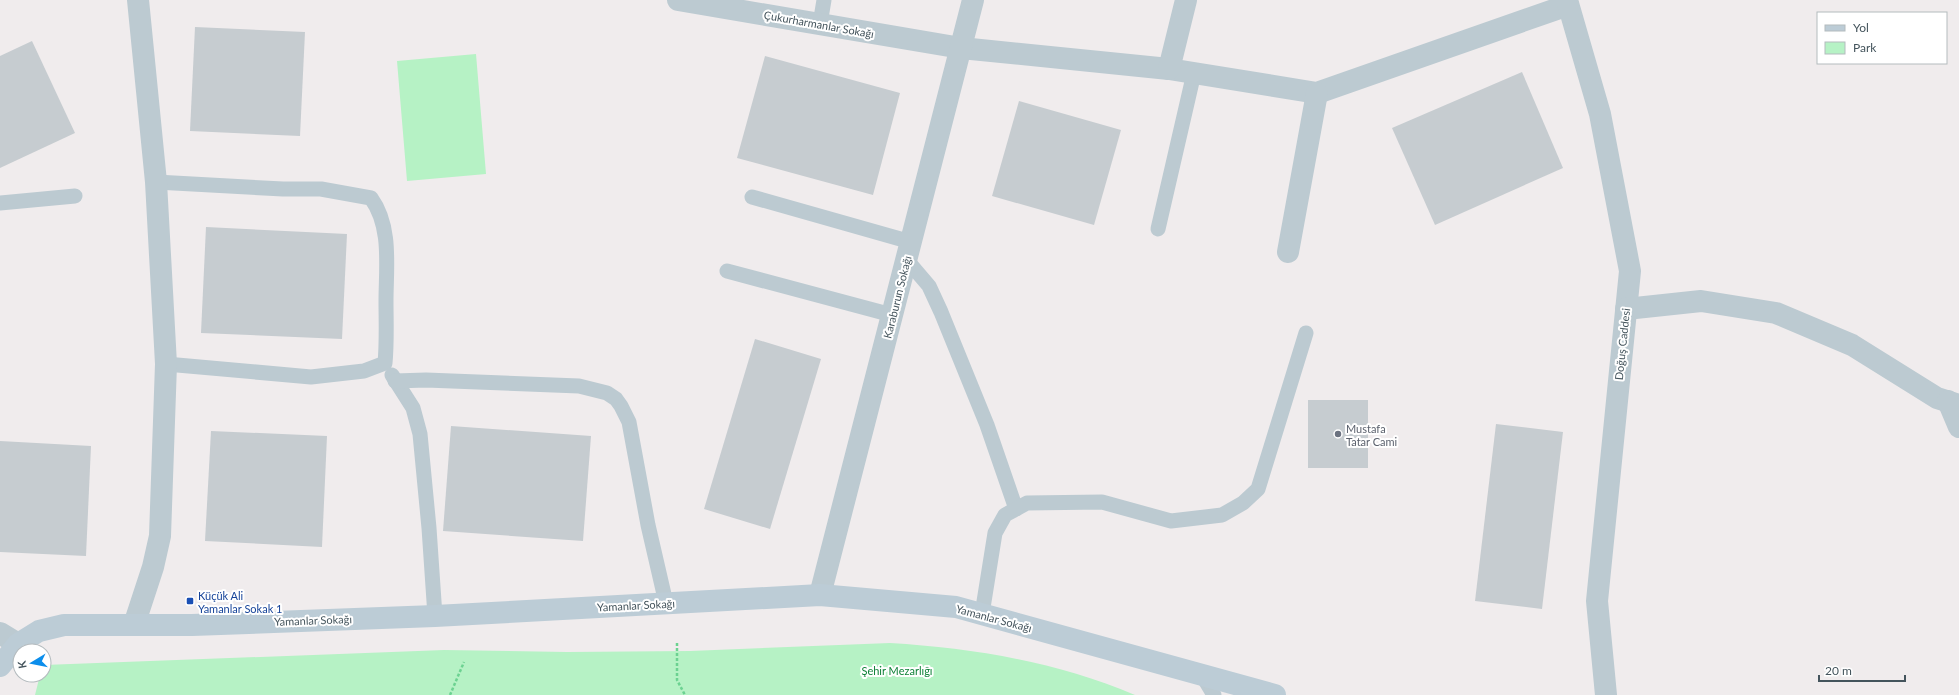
<svg xmlns="http://www.w3.org/2000/svg" width="1959" height="695" font-family="Lato,sans-serif">
  <style>
    .green { fill: #b6f2c5 }
    .building { fill: #c6ccd0 }
    .lines { fill: none; stroke-linecap: round; stroke-linejoin: round }
    .path { stroke: #6cd291; stroke-width: 2.5; stroke-dasharray: 3 2; stroke-linecap: butt }
    .lane { stroke: #bccad1; stroke-width: 15 }
    .street { stroke: #bccad1; stroke-width: 22 }
    .secondary { stroke: #bcccd6; stroke-width: 22 }
    .worship-dot { fill: #6b7280; stroke: #fff; stroke-width: 1.5 }
    .transit-dot { fill: #1a4fb4; stroke: #fff; stroke-width: 1.5 }
    .labels { text-anchor: middle; dominant-baseline: central; stroke-width: 4; stroke-linejoin: round; paint-order: stroke }
    .street-label { font-size: 11px; fill: #44545c; stroke: #fff }
    .worship-label { font-size: 11px; fill: #5b616d; stroke: #fff; text-anchor: start }
    .transit-label { font-size: 11px; fill: #164399; stroke: #fff; text-anchor: start }
    .park-label { font-size: 11px; fill: #0f8238; stroke: #fff }
  </style>
  <rect width="100%" height="100%" fill="#f0eced"/>
  <g class="green">
    <polygon points="476,54 486,174 407,181 397,61"/>
    <path d="M890,643C974,648 1057,662 1135,695H35L40,675H44V665L444,650L567,652L690,651Z"/>
  </g>
  <g class="building">
    <polygon points="195,27 305,32 300,136 190,131"/>
    <polygon points="32,41 75,133 0,168 0,56"/>
    <polygon points="765,56 900,93 873,195 737,158"/>
    <polygon points="1522,72 1563,168 1435,225 1392,128"/>
    <polygon points="1019,101 1121,130 1094,225 992,196"/>
    <polygon points="206,227 347,234 342,339 201,333"/>
    <polygon points="755,339 821,359 770,529 704,509"/>
    <rect x="1308" y="400" width="60" height="68"/>
    <polygon points="1496,424 1563,432 1542,609 1475,601"/>
    <polygon points="451,426 591,436 583,541 443,531"/>
    <polygon points="211,431 327,436 322,547 205,541"/>
    <polygon points="0,441 91,446 86,556 0,552"/>
  </g>
  <g class="lines">
    <g class="path">
      <polyline points="677,643 677,680 685,695"/>
      <polyline points="450,695 464,662"/>
    </g>
    <g class="lane">
      <polyline points="820,24 824,0"/>
      <path d="M156,182L283,189H321L371,198C392,227 386,267 386,301C386,321 387,342 385,363L364,371L311,377L166,364"/>
      <polyline points="752,197 911,242"/>
      <polyline points="0,203 75,196"/>
      <polyline points="1158,229 1194,73"/>
      <polyline points="906,259 929,286 941,312 987,425 1016,509"/>
      <polyline points="727,271 892,315"/>
      <polyline points="392,375 413,408 420,434 429,528 435,616"/>
      <polyline points="395,381 426,380 579,386 607,393 616,399 621,406 629,422 648,525 666,603"/>
      <polyline points="982,614 995,533 1005,515 1027,503 1102,502 1171,521 1222,515 1243,503 1258,489 1306,333"/>
      <polyline points="1202,675 1214,695"/>
    </g>
    <g class="street">
      <polyline points="678,0 961,48 1169,69 1317,93 1568,5"/>
      <polyline points="1567,0 1600,114 1630,271 1597,601 1606,695"/>
      <polyline points="1169,69 1186,0"/>
      <polyline points="1288,252 1317,93"/>
      <polyline points="1626,309 1701,301 1776,313 1852,345 1937,398 1959,405"/>
      <polyline points="1948,401 1959,427"/>
      <polyline points="820,595 973,0"/>
      <polyline points="134,625 153,567 160,536 166,364 156,182 138,0"/>
      <polyline points="0,633 18,644"/>
    </g>
    <polyline class="secondary" points="0,666 18,644 39,631 64,625 192,625 435,616 820,595 956,607 1275,695"/>
  </g>
  <circle class="worship-dot" cx="1338" cy="434" r="4"/>
  <rect class="transit-dot" x="186" y="597" width="8" height="8" rx="2"/>
  <g class="labels">
    <g class="street-label">
      <text transform="translate(819 24) rotate(10)">Çukurharmanlar Sokağı</text>
      <text transform="translate(897 297) rotate(-76)">Karaburun Sokağı</text>
      <text transform="translate(1622 344) rotate(-84)">Doğuş Caddesi</text>
      <text transform="translate(636 605) rotate(-3)">Yamanlar Sokağı</text>
      <text transform="translate(994 618) rotate(15)">Yamanlar Sokağı</text>
      <text transform="translate(313 620) rotate(-2)">Yamanlar Sokağı</text>
    </g>
    <g class="worship-label">
      <text x="1346" y="428">Mustafa<tspan x="1346" dy="13">Tatar Cami</tspan></text>
    </g>
    <g class="transit-label">
      <text x="198" y="595">Küçük Ali<tspan x="198" dy="13">Yamanlar Sokak 1</tspan></text>
    </g>
    <g class="park-label">
      <text x="897" y="670">Şehir Mezarlığı</text>
    </g>
  </g>
  <rect x="1817" y="12" width="130" height="52" fill="#ffffff" stroke="#b4bbbe"/>
  <rect x="1825" y="25" width="20" height="6" fill="#bcccd6" stroke="#b4bbbe"/>
  <text x="1853" y="32" font-size="12" fill="#44545c">Yol</text>
  <rect x="1825" y="42" width="20" height="12" fill="#b6f2c5" stroke="#b4bbbe"/>
  <text x="1853" y="52" font-size="12" fill="#44545c">Park</text>
  <g transform="translate(32 663) rotate(260)"><circle r="19" fill="#ffffff" stroke="#b4bbbe"/>
  <path d="M0-3L7 15L0 10L-7 15Z" fill="#0b8eec"/>
  <text y="-6" font-size="11" font-weight="bold" text-anchor="middle" fill="#44545c">K</text>
  </g>
  <path d="M1819 675v6h86v-6" fill="none" stroke="#44545c" stroke-width="2"/>
  <text x="1825" y="675" font-size="12" fill="#44545c" stroke="#ffffff" stroke-width="3" paint-order="stroke">20 m</text>
</svg>
